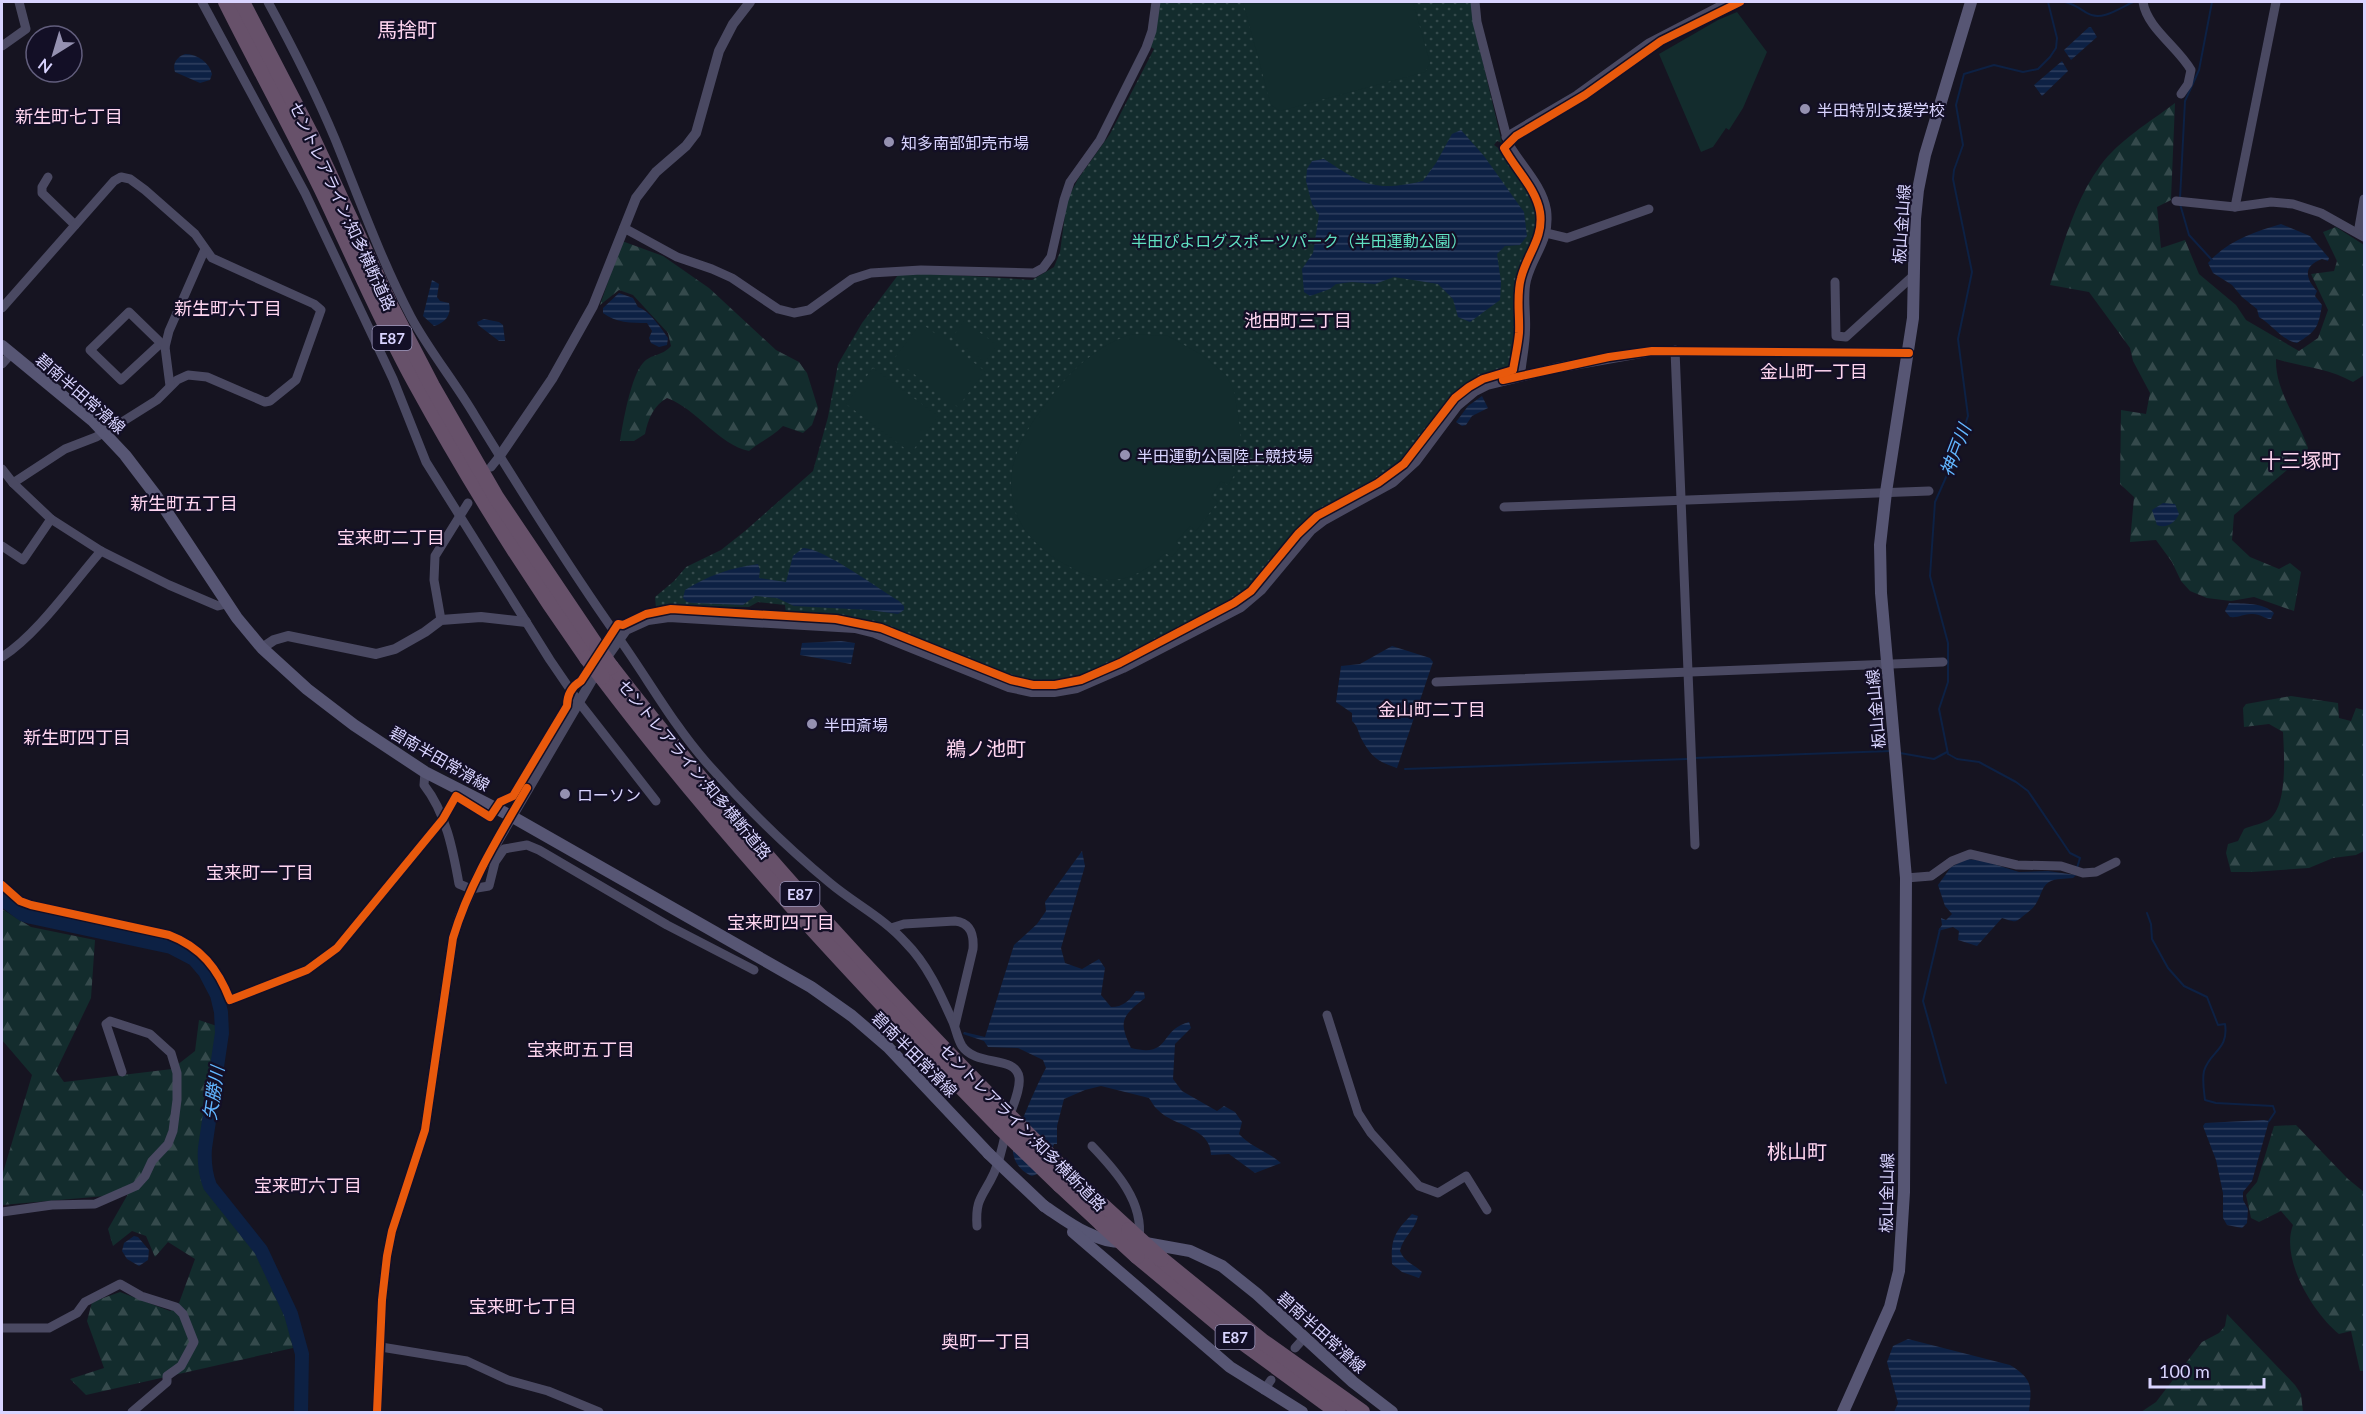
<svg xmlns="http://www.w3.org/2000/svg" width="2366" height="1414" font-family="Lato,'Noto Sans JP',sans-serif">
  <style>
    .forest { fill: url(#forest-firs) }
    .park { fill: url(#park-dots) }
    .pitch { fill: #132c2d }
    .water { fill: url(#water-rules) }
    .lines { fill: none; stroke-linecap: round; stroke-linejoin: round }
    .stream { stroke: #0d2144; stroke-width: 2 }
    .river { stroke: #0d2144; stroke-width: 14 }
    .minor { stroke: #4a4962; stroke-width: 9 }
    .tertiary { stroke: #4a4962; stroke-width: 10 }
    .secondary { stroke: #575674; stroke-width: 12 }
    .motorway { stroke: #67516a; stroke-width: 16 }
    .secondary-bridge { stroke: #575674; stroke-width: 12 }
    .motorway-bridge { stroke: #67516a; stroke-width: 16 }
    .cycleway-casing { stroke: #130f26; stroke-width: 11 }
    .cycleway { stroke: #e8590c; stroke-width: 8 }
    .poi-dot { fill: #9591b1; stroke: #130f26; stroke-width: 2 }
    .labels { text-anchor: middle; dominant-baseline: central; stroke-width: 4.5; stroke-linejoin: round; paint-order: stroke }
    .shield { fill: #130f26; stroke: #9e99be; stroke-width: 1.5 }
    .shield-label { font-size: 15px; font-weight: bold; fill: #d9d4ff }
    .poi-label { font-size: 16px; fill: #d9d4ff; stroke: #130f26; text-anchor: start }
    .street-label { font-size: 16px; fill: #d9d4ff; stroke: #130f26 }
    .park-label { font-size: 16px; fill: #5fe0c0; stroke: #130f26 }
    .neighbourhood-label { font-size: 18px; fill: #ffd6f0; stroke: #130f26 }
    .water-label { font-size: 18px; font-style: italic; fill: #62b6ff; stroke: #130f26 }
    .quarter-label { font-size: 20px; fill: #ffd6f0; stroke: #130f26 }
  </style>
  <defs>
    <pattern id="forest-firs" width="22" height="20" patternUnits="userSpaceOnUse" patternTransform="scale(1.5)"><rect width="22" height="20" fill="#132c2d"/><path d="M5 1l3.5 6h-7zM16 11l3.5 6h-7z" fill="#354a4c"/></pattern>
    <pattern id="park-dots" width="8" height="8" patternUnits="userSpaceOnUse" patternTransform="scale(1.5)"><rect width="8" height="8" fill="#132c2d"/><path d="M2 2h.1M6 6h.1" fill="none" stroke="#354a4c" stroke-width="1.8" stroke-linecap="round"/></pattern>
    <pattern id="water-rules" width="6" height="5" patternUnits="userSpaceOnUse" patternTransform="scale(1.5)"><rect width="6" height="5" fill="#0d2144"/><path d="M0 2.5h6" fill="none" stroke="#304060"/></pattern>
  </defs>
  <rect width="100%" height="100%" fill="#161421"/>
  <g class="forest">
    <path d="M2175,103L2171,200L2157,207L2161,248L2185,240L2199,274L2236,305L2246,320L2299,351L2318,338L2328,310L2311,274L2334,271L2337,261L2323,232L2336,227L2364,245V375L2353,382C2329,368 2303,367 2276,359C2275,391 2298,419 2308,448L2300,470H2287L2234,515L2232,540L2250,557L2279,569L2290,563L2301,572L2294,611L2254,597L2231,601L2207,598L2190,591L2181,581L2172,562L2156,540L2130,542L2134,497L2120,484L2121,410L2146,414L2150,393L2133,361L2130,348L2089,292L2050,285C2063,245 2075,200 2100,166C2119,140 2150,122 2175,103Z"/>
    <path d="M622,241L663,256L709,288L776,350L799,362L807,373L818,408L812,425L803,433L783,426C772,437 761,441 749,451C719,445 697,409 667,398C654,405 648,419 645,434L634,441H620C623,422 631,376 643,363C652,353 661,357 671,346L668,333L633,295L619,290L600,305Z"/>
    <path d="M2291,696L2338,703L2339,718L2351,721L2356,708L2364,710V851L2356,855L2333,858L2309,868L2252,872H2231L2226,853L2228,844L2238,841L2244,829C2250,826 2265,823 2270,819C2288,804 2284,753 2283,732L2269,724L2244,727L2243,708L2246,704Z"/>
    <polygon points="2,909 31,927 95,940 91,998 56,1071 64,1082 172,1069 195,1051 199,1020 217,1026 203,1183 258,1254 289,1322 293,1348 86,1395 70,1379 104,1368 87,1321 92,1302 120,1292 170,1311 179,1303 195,1259 168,1242 155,1257 146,1236 132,1231 113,1246 108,1229 128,1194 2,1205 2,1176 32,1075 2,1040"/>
    <path d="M2296,1125L2348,1179L2364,1192V1371H2360L2351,1331L2339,1334C2313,1313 2280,1259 2293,1225L2281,1211L2259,1222L2251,1218L2246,1195L2257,1182L2274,1126Z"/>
    <polygon points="2227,1314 2295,1385 2301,1394 2303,1412 2141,1412 2156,1402 2202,1342 2219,1333 2225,1326"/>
  </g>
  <polygon class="park" points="1159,2 1471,2 1474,25 1502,143 1497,141 1494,145 1504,152 1532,196 1537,210 1536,240 1520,272 1516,291 1516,328 1510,368 1485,375 1462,386 1450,396 1406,459 1373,484 1322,509 1295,532 1255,583 1239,596 1181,629 1098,668 1073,677 1051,681 1032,681 1010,675 891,628 854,618 786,613 785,605 758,602 749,607 680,606 656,608 655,597 674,581 686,567 721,550 745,531 813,471 828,417 838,364 862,323 898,275 922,273 1032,280 1054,267 1060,252 1067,200 1078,179 1110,134 1154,49 1149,46"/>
  <g class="pitch">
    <polygon points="1243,2 1413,2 1430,63 1425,72 1280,111 1271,105"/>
    <polygon points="1737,12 1767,52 1743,108 1729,130 1726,128 1713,147 1701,152 1659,54 1718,20"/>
    <polygon points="964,321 997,345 985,362 952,338"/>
    <polygon points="921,323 985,371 958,407 894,359"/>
    <path d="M1132,334L1168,336L1202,355L1226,375L1234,391L1240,427V442L1229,465L1237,471L1228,485L1221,481L1211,497L1218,502L1196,531L1190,526L1176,542L1181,546L1172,557L1165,553C1150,568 1132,580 1109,580C1097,579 1085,575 1074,569C1039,552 1010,525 1011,483C1011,451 1032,421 1051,397C1072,369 1098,345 1132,334Z"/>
    <polygon points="873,368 938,416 911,453 846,404"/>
  </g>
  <g class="water">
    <polygon points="2089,27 2091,27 2097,37 2071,60 2064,50"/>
    <path d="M185,54C197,54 209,62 212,74L210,80L200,83L175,72C172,63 177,57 185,54Z"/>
    <polygon points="2062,61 2068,71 2042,96 2034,85"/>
    <path d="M1461,130L1484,156L1524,212L1527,236L1520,245L1505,246L1497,254L1501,282L1500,300L1470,322L1458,317L1453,299L1438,284L1394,277L1375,284L1352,282L1336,284L1330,289L1310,296L1304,292L1302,269L1313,253L1319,215L1312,204L1306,181L1307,169L1312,161L1324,159C1363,185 1375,192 1423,181L1436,163L1452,134Z"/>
    <path d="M2281,224L2310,236L2329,258L2328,261L2322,259C2303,266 2305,278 2317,291L2315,296L2322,305C2318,329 2316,331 2297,343C2280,339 2273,325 2259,317L2257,309L2242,297L2232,285L2213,273L2208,263C2227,241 2254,232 2281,224Z"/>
    <path d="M432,280L439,284L437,297L440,301L449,303C452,315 445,323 434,326L423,316Z"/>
    <path d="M619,293L633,298L638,307C650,311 660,327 668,338L667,345L659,347L651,343L649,338L652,331L647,323C631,323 616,323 603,313V308Z"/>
    <polygon points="484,319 499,322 503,325 505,341 499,341 478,325 477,322"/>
    <polygon points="1482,396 1488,408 1472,416 1466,425 1462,426 1456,422 1468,406"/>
    <path d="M2163,503L2175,504L2179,514C2175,523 2166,529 2157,525L2152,510Z"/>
    <path d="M803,548C823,548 879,589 899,601L904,606V610L898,614L869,610L794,606L777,598L755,596L743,605L693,603L687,602L683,598L685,590C709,575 730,568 758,564L760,570L759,578L786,582L793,556Z"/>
    <path d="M2229,603C2244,604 2263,602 2274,613L2271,619C2265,619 2259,613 2251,614C2244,614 2238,618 2230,617L2225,611Z"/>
    <polygon points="841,641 855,643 851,664 800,655 802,643"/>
    <path d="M1392,646L1430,658L1433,662L1397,768C1378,762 1371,757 1361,738C1358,732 1358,726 1352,721V713L1336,702L1341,666L1360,664Z"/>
    <path d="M1082,851L1085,866L1061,948L1065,963L1082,969L1099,959L1105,968L1101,995L1111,1007C1123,1007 1129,1001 1136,991L1144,992L1145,998C1122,1016 1118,1021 1131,1048C1172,1058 1158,1030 1189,1022L1191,1028L1175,1044L1173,1079L1182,1091L1217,1111L1224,1106L1235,1112L1242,1122L1239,1134C1251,1147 1267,1151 1281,1163L1255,1173L1229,1154L1211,1155C1211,1127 1174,1127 1158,1110C1154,1107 1152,1102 1149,1098L1101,1086L1085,1090L1064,1099L1057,1126V1144H1054L1045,1171L1032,1176C1022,1172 1014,1163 1013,1152C1012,1140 1039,1080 1046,1068L1043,1060L1018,1048L988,1047L984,1041L963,1034L964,1032L985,1037L1014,945L1037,924L1046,911L1045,902Z"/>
    <path d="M1967,859L1984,861L2019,872L2048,871L2076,875L2073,878C2065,879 2056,878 2049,882C2039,888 2042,903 2027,913C2014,923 2018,923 2002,918L1977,946L1958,940L1959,931L1953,927L1938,931L1942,925L1941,918L1946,920L1952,914L1945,906L1938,885L1951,867Z"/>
    <polygon points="2264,1120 2269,1121 2252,1181 2243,1192 2243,1200 2248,1209 2247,1223 2242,1228 2227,1225 2223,1218 2223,1193 2216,1160 2203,1126 2205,1123"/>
    <path d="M1412,1214L1418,1216C1415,1230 1403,1237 1400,1251C1405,1263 1414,1264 1422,1272L1419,1278L1402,1272L1392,1264C1391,1238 1394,1233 1412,1214Z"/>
    <polygon points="134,1236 138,1237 149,1250 148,1260 139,1266 127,1259 122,1251 124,1243"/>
    <path d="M1908,1339L2010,1365C2033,1379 2032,1387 2029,1412H1894L1898,1403L1887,1362L1893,1346Z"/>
  </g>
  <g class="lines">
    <g class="stream">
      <polyline points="2048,2 2057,38 2056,48 2050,57 2038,69 2023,72 1994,65 1964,74 1956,105 1963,145 1954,170 1953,179 1972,272 1958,339 1968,416 1951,466 1935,502 1930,576 1948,643 1948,682 1939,709 1948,754 1957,759 1979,762 2016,782 2028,791 2070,853 2080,858 2077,868"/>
      <path d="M2065,2C2074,4 2079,8 2087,13C2101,22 2120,8 2133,2"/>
      <polyline points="2180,199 2185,101 2199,70 2212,2"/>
      <polyline points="2180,204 2189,235 2212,260"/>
      <polyline points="1900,753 1934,759 1947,752"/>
      <polyline points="1693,758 1891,751"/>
      <polyline points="1405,769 1687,759"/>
      <path d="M2147,913L2151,924L2152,939L2168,968L2184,986L2207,997L2218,1025L2225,1024C2229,1050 2210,1051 2204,1071C2202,1080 2204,1091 2205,1100L2216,1103L2273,1106L2275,1112L2269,1121"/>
      <polyline points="1940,929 1923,1001 1946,1083"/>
    </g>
    <path class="river" d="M2,899L22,914L31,917L171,947L194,959L205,972L217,995L221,1012L222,1033L205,1148C204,1162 205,1173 210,1186L261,1250L291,1314L302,1354L301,1412"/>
    <g class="minor">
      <polyline points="202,2 305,193 393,379 426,462 550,660 578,701 656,801"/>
      <path d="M268,2C292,46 315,91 335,139C359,198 381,260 411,317C430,352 455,382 475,416C521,491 567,565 618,637C648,679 672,723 706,762C744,805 786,847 830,883C855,904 884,918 906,943C927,964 940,993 952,1020C956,1028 957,1038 962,1046C976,1067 1015,1055 1019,1077C1021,1089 1012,1107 1009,1118"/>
      <polyline points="1475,2 1477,22 1508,142"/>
      <path d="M2143,2C2147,28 2178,47 2191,70L2188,84L2181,94"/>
      <polyline points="2,46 26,29 19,2"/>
      <polyline points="1506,137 1577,95 1649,43 1728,2"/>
      <polyline points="48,177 42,187 42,193 75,225"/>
      <polyline points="2176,201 2235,207 2271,202 2293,204 2321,213 2364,237"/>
      <polyline points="2235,207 2276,2"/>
      <polyline points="624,228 677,257 712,269 732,278 778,309 794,313 809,310 852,279 871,273 921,270 1034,273 1043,268 1051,257 1064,200 1070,182 1100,140 1146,48 1152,31 1156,2"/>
      <polyline points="1546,233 1567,238 1649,209"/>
      <polyline points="2358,233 2364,199"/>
      <polyline points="1835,282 1836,336 1846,337 1914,275"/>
      <polyline points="2,308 114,181 121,177 130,179 145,190 195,234 212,258 314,304 321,310 296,380 270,401 265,402 207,377 188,375 177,380 157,400 122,422 96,437 65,449 13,483"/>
      <polyline points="161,343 121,380 90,350 129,312 165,347 170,386"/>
      <polyline points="165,347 169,331 205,249"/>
      <polyline points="1675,350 1695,845"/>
      <polyline points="2,364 11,354"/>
      <polyline points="491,467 499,457"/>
      <polyline points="2,469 13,483 51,519 101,551 169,585 218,606 226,604"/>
      <polyline points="1504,507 1929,491"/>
      <polyline points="2,546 23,560 51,519"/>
      <polyline points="441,620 434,580 435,556 468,503"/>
      <path d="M2,657C37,635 73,583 101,551"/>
      <polyline points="1436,682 1943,662"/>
      <path d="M425,772L424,785C446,813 453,850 459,884L471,889L489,886L495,862L504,849L527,845L539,850L667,925L754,970"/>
      <polyline points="1906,878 1931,876 1952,861 1970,854 2017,865 2061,866 2083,873 2096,872 2116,862"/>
      <path d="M891,928L904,924L955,921C971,923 974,935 973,949L955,1025"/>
      <polyline points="1327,1015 1358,1113 1371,1133 1419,1186 1438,1193 1466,1176 1487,1210"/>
      <path d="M1092,1146C1116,1171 1144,1202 1139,1239"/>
      <polyline points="2,1212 52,1205 95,1204 136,1186 145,1176 152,1161 168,1144 173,1131 177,1100 177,1073 171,1053 150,1034 110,1021 106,1024 122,1072"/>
      <path d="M977,1226C975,1198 983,1197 994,1173C1000,1160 1003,1145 1006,1131"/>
      <polyline points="2,1328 49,1328 77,1313 85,1302 120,1284 141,1296 176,1307 183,1314 194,1342 181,1366 167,1376 167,1382 132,1412"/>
      <polyline points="381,1347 467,1361 508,1380 548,1391 599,1412"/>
      <polyline points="1295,1348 1304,1338"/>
      <polyline points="1264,1390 1271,1380"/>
    </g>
    <g class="tertiary">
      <path d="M1510,147C1522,167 1542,186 1546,210C1550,241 1533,253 1526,280C1522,296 1526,313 1525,330C1525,345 1521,361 1520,376"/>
      <polyline points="499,457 552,379 593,306 636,198 656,172 686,146 696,133 719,51 733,24 750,2"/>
      <polyline points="262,648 274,640 288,636 376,654 395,649 425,632 441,620 481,617 526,622"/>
      <polyline points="377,1412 382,1300 387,1256 392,1231 425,1130 453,938 460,916 479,873 599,668 626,630 648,620 669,617 855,628 875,633 1009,687 1032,692 1054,692 1077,688 1123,668 1241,607 1261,590 1311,530 1324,520 1393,482 1416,461 1457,406 1475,391 1487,385 1556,368 1652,351 1909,353"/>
    </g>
    <g class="secondary">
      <polyline points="2,346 92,420 125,455 157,497 237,618 262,648 307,689 354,725 425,772 511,816 811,987 852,1016 888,1047 989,1154"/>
      <path d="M1044,1206C1068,1222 1093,1242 1123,1242"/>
      <polyline points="1073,1232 1230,1367 1302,1412"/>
      <polyline points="1140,1242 1190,1251 1222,1266 1257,1294 1353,1382 1392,1412"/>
      <polyline points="1843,1412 1890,1307 1899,1271 1904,1192 1906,878 1881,593 1880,545 1886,492 1913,318 1915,219 1918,190 1925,155 1971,2"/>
    </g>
    <g class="motorway">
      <path d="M226,2C259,68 295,133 327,200C356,262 383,324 416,384C468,479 525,570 587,658"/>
      <polyline points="242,2 312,137 392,309 432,386 496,497 597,647"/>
      <path d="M611,667C731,823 865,969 1003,1110"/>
      <path d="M602,677C723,837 861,984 1000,1127"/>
      <polyline points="1069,1175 1129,1230"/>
      <polyline points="1060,1185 1101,1223"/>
      <polyline points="1137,1256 1226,1330 1338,1412"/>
      <polyline points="1161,1259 1262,1341 1362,1412"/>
    </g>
    <polyline class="secondary-bridge" points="989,1154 1044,1206"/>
    <g class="motorway-bridge">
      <polyline points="597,647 611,667"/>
      <polyline points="587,658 602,677"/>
      <polyline points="1003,1110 1069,1175"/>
      <polyline points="1000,1127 1060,1185"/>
      <polyline points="1101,1223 1137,1256"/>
      <polyline points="1129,1230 1161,1259"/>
    </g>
    <g class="cycleway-casing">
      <g id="cycleway">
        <polyline points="1503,380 1609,357 1652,351 1909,353"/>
        <path d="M2,885L20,901L31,905L169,935C201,947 218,969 230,1000L307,970L337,948L443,819L456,796L490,817L500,802L513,796L567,706C567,695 571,687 581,681L618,624L623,625L646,614L671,609L836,619L881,628L1011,680L1033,685H1055L1081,680L1120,663L1234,603L1251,591L1298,534L1317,516L1378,483L1404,464L1455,398L1469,387L1483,379L1513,370C1515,358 1518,345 1519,333C1520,315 1516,296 1521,278C1527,254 1544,238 1540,212C1536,188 1515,169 1504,148L1516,136L1585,95L1661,41L1740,2"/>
        <path d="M377,1412L382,1300L387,1256L392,1231L425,1130L453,938C469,884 499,836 527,788"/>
      </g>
    </g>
    <use href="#cycleway" class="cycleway"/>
  </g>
  <g class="poi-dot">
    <circle cx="1805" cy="109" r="6"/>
    <circle cx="889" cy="142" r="6"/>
    <circle cx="1125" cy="455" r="6"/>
    <circle cx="812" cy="724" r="6"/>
    <circle cx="565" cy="794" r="6"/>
  </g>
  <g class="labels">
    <g class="shield">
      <rect x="372.5" y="326" width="39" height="24" rx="4.5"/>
      <rect x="780.5" y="882" width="39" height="24" rx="4.5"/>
      <rect x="1215.5" y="1325" width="39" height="24" rx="4.5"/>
    </g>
    <g class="shield-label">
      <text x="392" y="338">E87</text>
      <text x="800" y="894">E87</text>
      <text x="1235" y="1337">E87</text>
    </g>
    <g class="poi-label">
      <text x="1817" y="109">半田特別支援学校</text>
      <text x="901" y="142">知多南部卸売市場</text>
      <text x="1137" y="455">半田運動公園陸上競技場</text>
      <text x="824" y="724">半田斎場</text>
      <text x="577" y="794">ローソン</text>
    </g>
    <g class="street-label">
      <text transform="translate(343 206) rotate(65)">セントレアライン;知多横断道路</text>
      <text transform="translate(1901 224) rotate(-86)">板山金山線</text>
      <text transform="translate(81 393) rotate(41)">碧南半田常滑線</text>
      <text transform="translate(1875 709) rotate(-95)">板山金山線</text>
      <text transform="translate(440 758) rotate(30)">碧南半田常滑線</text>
      <text transform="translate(695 769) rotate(50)">セントレアライン;知多横断道路</text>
      <text transform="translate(915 1054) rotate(45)">碧南半田常滑線</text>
      <text transform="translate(1023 1127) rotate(45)">セントレアライン;知多横断道路</text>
      <text transform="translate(1886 1193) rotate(-89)">板山金山線</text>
      <text transform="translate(1322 1332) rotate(42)">碧南半田常滑線</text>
    </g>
    <g class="park-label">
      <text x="1299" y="240">半田ぴよログスポーツパーク（半田運動公園）</text>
    </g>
    <g class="neighbourhood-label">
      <text x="69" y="116">新生町七丁目</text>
      <text x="228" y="308">新生町六丁目</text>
      <text x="1298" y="320">池田町三丁目</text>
      <text x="1814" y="371">金山町一丁目</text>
      <text x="184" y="503">新生町五丁目</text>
      <text x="391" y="537">宝来町二丁目</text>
      <text x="1432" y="709">金山町二丁目</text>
      <text x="77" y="737">新生町四丁目</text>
      <text x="260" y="872">宝来町一丁目</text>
      <text x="781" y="922">宝来町四丁目</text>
      <text x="581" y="1049">宝来町五丁目</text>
      <text x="308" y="1185">宝来町六丁目</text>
      <text x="523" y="1306">宝来町七丁目</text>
      <text x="986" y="1341">奥町一丁目</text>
    </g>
    <g class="water-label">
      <text transform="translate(1955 450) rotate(-69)">神戸川</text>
      <text transform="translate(213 1093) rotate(-81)">矢勝川</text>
    </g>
    <g class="quarter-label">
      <text x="407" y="29">馬捨町</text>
      <text x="2301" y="460">十三塚町</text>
      <text x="986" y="748">鵜ノ池町</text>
      <text x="1797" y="1151">桃山町</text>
    </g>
  </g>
  <rect width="2366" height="1414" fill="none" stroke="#d9d4ff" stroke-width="6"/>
  <g transform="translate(54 54) rotate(217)"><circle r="28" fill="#130f26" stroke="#625e7d" stroke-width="1.5"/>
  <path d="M0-4.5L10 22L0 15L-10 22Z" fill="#9591b1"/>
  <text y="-9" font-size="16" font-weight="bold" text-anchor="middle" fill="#d9d4ff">N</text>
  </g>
  <path d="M2150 1378v9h114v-9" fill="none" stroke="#d9d4ff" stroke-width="3"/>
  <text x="2159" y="1378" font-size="18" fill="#d9d4ff" stroke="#130f26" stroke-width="4.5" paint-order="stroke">100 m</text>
</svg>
